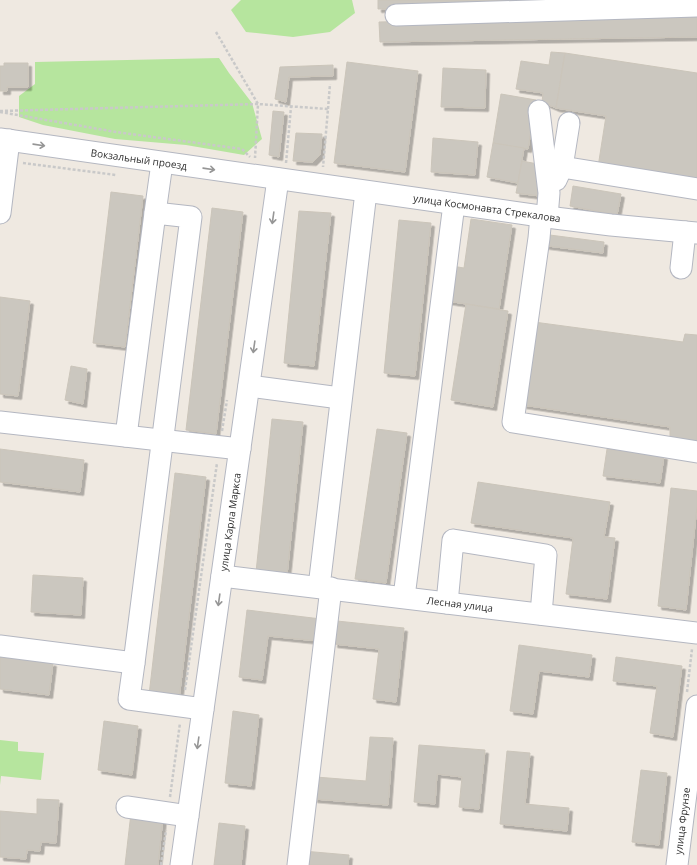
<svg xmlns="http://www.w3.org/2000/svg" width="697" height="865" font-family="'Open Sans',sans-serif">
  <style>
    .green { fill: #b6e59e }
    .building { fill: #cbc7bf; stroke: #cbc5ba; filter: url(#shadow) }
    .lines { fill: none; stroke-linecap: round; stroke-linejoin: round }
    .minor-casing { stroke: #b4b7c1; stroke-width: 23 }
    .path { stroke: #c9c9c9; stroke-width: 2.5; stroke-dasharray: 3 2; stroke-linecap: butt }
    .minor { stroke: #fff; stroke-width: 21 }
    .oneway { stroke: #969696 }
    .labels { text-anchor: middle; dominant-baseline: central; stroke-width: 3; stroke-linejoin: round; paint-order: stroke }
    .street-label { font-size: 10px; fill: #2e2e2e; stroke: #fff }
  </style>
  <defs>
    <filter id="shadow"><feDropShadow dx="3.5" dy="3.5" stdDeviation="0" flood-color="#0004"/></filter>
  </defs>
  <rect width="100%" height="100%" fill="#efe9e1"/>
  <g class="green">
    <polygon points="241,0 352,0 355,13 330,32 293,37 246,32 231,10"/>
    <polygon points="219,58 229,73 252,103 262,139 244,155 186,145 115,139 43,125 19,117 19,96 35,84 35,62"/>
    <polygon points="0,740 18,742 18,751 44,753 41,780 1,776 0,785"/>
  </g>
  <g class="building">
    <polygon points="378,0 668,0 378,9"/>
    <polygon points="697,15 697,37 380,42 379,22"/>
    <polygon points="551,52 565,53 556,108 542,102 543,93 516,89 521,61 549,65"/>
    <polygon points="565,53 697,73 697,182 598,167 606,116 556,108"/>
    <polygon points="347,62 418,71 405,172 334,163"/>
    <polygon points="4,63 28,63 28,87 7,87 7,91 0,91 0,66 4,66"/>
    <polygon points="333,65 333,76 289,77 286,102 275,99 280,67"/>
    <polygon points="443,68 486,70 485,108 441,107"/>
    <polygon points="501,94 536,100 528,149 493,143"/>
    <polygon points="273,111 284,112 279,157 269,155"/>
    <polygon points="296,133 322,134 320,155 313,162 293,161"/>
    <polygon points="433,138 478,142 475,175 431,172"/>
    <polygon points="493,143 524,148 518,183 487,177"/>
    <polygon points="522,161 543,165 540,196 516,193"/>
    <polygon points="573,186 621,194 617,215 570,206"/>
    <polygon points="111,192 143,196 125,347 93,343"/>
    <polygon points="212,208 243,212 216,434 186,430"/>
    <polygon points="299,211 331,213 314,366 284,363"/>
    <polygon points="471,219 512,225 499,309 447,301 452,266 464,268"/>
    <polygon points="399,220 431,223 415,376 384,373"/>
    <polygon points="542,234 604,242 603,253 540,245"/>
    <polygon points="0,297 30,301 18,396 0,394"/>
    <polygon points="466,304 508,311 493,407 451,400"/>
    <polygon points="534,322 683,342 685,334 697,335 697,442 670,438 670,427 523,405"/>
    <polygon points="71,366 87,369 83,404 65,400"/>
    <polygon points="272,419 303,422 287,575 256,572"/>
    <polygon points="377,429 407,433 386,583 355,579"/>
    <polygon points="0,449 84,460 80,492 0,482"/>
    <polygon points="607,449 664,456 660,483 603,476"/>
    <polygon points="175,473 206,477 179,699 149,695"/>
    <polygon points="478,482 610,502 604,537 615,538 607,599 566,594 573,538 471,523"/>
    <polygon points="671,488 697,491 697,506 686,610 658,606"/>
    <polygon points="33,575 83,578 81,615 31,612"/>
    <polygon points="247,610 321,619 318,641 268,636 262,680 239,677"/>
    <polygon points="337,621 404,628 396,702 373,699 379,649 334,644"/>
    <polygon points="519,645 592,655 589,677 539,671 533,714 510,711"/>
    <polygon points="0,657 53,663 49,695 0,689"/>
    <polygon points="616,657 682,666 673,737 650,733 657,686 613,681"/>
    <polygon points="233,711 259,715 251,786 225,783"/>
    <polygon points="104,721 138,726 132,775 98,770"/>
    <polygon points="370,737 393,738 388,805 314,799 316,777 366,781"/>
    <polygon points="419,745 485,750 479,809 459,807 462,777 437,774 435,804 414,802"/>
    <polygon points="507,751 530,753 525,804 569,808 567,831 500,824"/>
    <polygon points="641,770 667,773 659,845 632,842"/>
    <polygon points="37,799 59,800 56,843 41,842 40,851 27,850 26,859 0,857 0,811 37,814"/>
    <polygon points="131,813 163,817 158,865 125,865"/>
    <polygon points="219,823 245,826 241,865 214,865"/>
    <polygon points="303,851 349,855 348,865 302,865"/>
  </g>
  <g class="lines">
    <g class="minor-casing">
      <g id="minor">
        <polyline points="396,15 697,6"/>
        <polyline points="539,111 549,193 547,217"/>
        <polyline points="0,139 547,217 611,225 697,233"/>
        <polyline points="562,167 697,189"/>
        <polyline points="556,180 562,167 569,123"/>
        <polyline points="0,213 9,140"/>
        <polyline points="155,213 162,163"/>
        <polyline points="541,216 539,238 513,422 697,452"/>
        <polyline points="681,268 685,232"/>
        <polyline points="249,386 340,398"/>
        <polyline points="0,422 240,449"/>
        <polyline points="222,576 697,633"/>
        <polyline points="319,587 366,192"/>
        <polyline points="404,597 454,204"/>
        <polyline points="447,603 453,540 546,555 541,614"/>
        <polyline points="0,646 134,663 191,217 155,213 126,436"/>
        <polyline points="134,663 129,699 203,709"/>
        <polyline points="127,807 188,816"/>
        <polyline points="181,865 278,179"/>
        <polyline points="298,865 331,588"/>
        <polyline points="677,865 697,706"/>
      </g>
    </g>
    <g class="path">
      <polyline points="216,32 258,104 255,158"/>
      <polyline points="328,109 330,84"/>
      <polyline points="0,111 258,104 328,109 323,167"/>
      <polyline points="0,112 116,132 242,149 250,157"/>
      <polyline points="23,163 116,175"/>
      <polyline points="286,163 291,107"/>
      <polyline points="222,431 227,400"/>
      <polyline points="185,690 217,463"/>
      <polyline points="687,692 692,649"/>
      <polyline points="170,797 180,723"/>
      <polyline points="161,865 166,830"/>
    </g>
    <use href="#minor" class="minor"/>
  </g>
  <defs><path id="oneway-shaft" d="M-6 0H5M1.5-3L5.5 0L1.5 3" fill="none" stroke-width="1.6" stroke-linecap="round" stroke-linejoin="round"/></defs>
  <g class="oneway">
    <use href="#oneway-shaft" transform="translate(39 145) rotate(8)"/>
    <use href="#oneway-shaft" transform="translate(209 169) rotate(8)"/>
    <use href="#oneway-shaft" transform="translate(273 218) rotate(98)"/>
    <use href="#oneway-shaft" transform="translate(254 347) rotate(98)"/>
    <use href="#oneway-shaft" transform="translate(219 600) rotate(98)"/>
    <use href="#oneway-shaft" transform="translate(198 743) rotate(98)"/>
  </g>
  <g class="labels">
    <g class="street-label">
      <text transform="translate(139 159) rotate(8)">Вокзальный проезд</text>
      <text transform="translate(487 208) rotate(8)">улица Космонавта Стрекалова</text>
      <text transform="translate(230 522) rotate(-82)">улица Карла Маркса</text>
      <text transform="translate(460 604) rotate(7)">Лесная улица</text>
      <text transform="translate(682 821) rotate(-83)">улица Фрунзе</text>
    </g>
  </g>
</svg>
